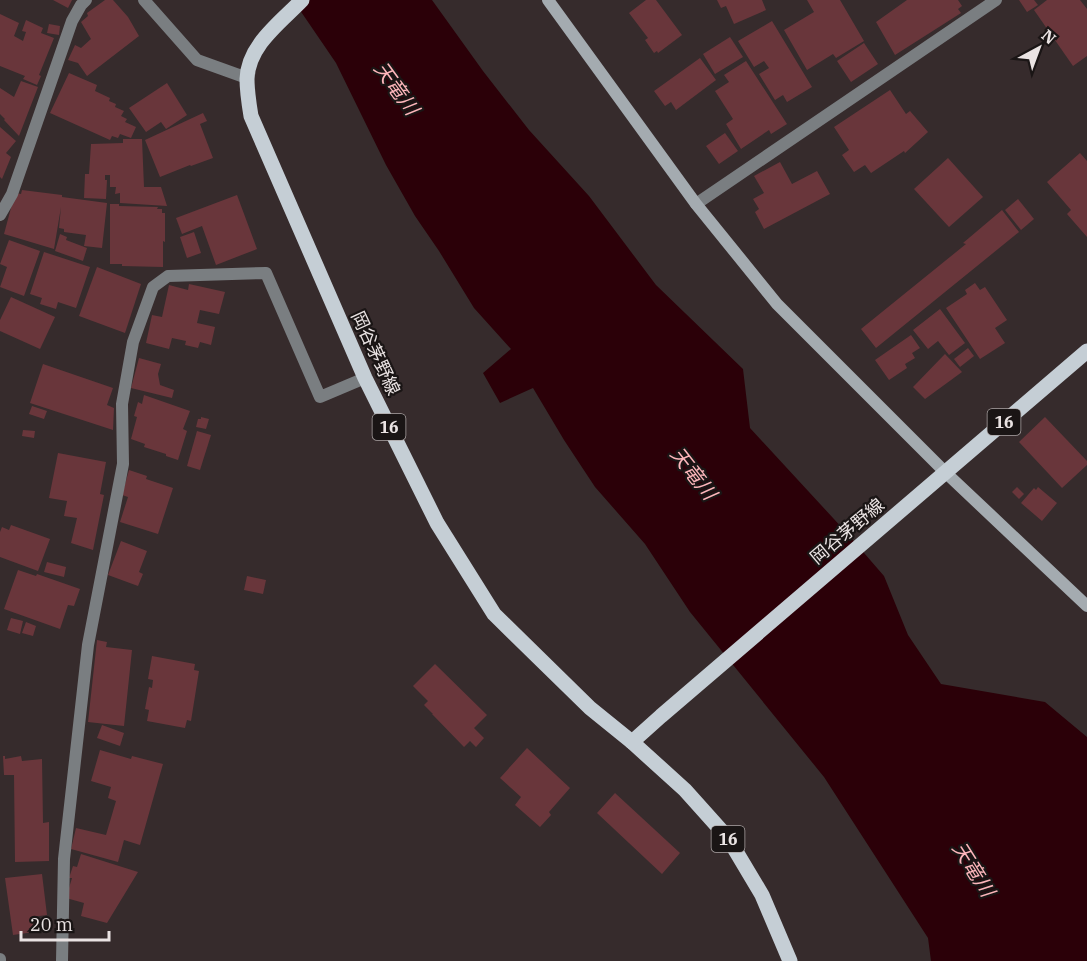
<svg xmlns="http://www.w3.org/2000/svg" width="1087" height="961" font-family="'IBM Plex Serif','Noto Sans JP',serif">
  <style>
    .water { fill: #2b0008 }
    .building { fill: #69363b }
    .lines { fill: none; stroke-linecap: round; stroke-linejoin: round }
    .street { stroke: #7a7e81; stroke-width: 12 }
    .secondary { stroke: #a4abb0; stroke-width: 12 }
    .primary { stroke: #c5ced5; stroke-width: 15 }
    .labels { text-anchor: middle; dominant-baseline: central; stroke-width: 4.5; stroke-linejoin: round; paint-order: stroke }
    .shield { fill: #1a1515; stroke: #aca5a5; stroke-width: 1.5 }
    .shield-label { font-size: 16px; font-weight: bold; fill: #eae3e3 }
    .street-label { font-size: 18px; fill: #eae3e3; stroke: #1a1515 }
    .water-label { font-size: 20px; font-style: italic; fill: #fdb6bb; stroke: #1a1515 }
  </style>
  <rect width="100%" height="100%" fill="#362b2c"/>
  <polygon class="water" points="293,0 432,0 483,71 529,130 589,196 656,285 743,369 750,428 845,531 884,576 908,635 941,684 1045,702 1087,737 1087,961 931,961 928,938 824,777 690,612 645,544 595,487 564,440 533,388 500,403 483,373 511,349 474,308 439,251 415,216 386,165 336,63"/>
  <g class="building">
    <polygon points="53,0 72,0 68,8"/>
    <polygon points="105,0 113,0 128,17 139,36 87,76 78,63 68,60 75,45 81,48 91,39 81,22 88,16 87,13"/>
    <polygon points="646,0 656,0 682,35 658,53 657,51 654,53 645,40 648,38 629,13"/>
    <polygon points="717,0 762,0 766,10 734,24 726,6 721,8"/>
    <polygon points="807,0 840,0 864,41 836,58 833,54 807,70 784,30 814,12"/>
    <polygon points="907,0 958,0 962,6 958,9 961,13 895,55 876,22"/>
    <polygon points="1019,0 1034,0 1038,5 1027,12"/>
    <polygon points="1047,0 1080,0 1087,9 1087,56 1073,66 1034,10"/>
    <polygon points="0,14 19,23 14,36 23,41 26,32 22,31 26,20 43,28 41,33 54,38 39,75 41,76 37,85 23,79 25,76 0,66"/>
    <polygon points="772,21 812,87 787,102 783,95 775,100 759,74 769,68 764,61 754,67 738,41"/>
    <polygon points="49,24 60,26 59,35 47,33"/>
    <polygon points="730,37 743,57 715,74 703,54"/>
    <polygon points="864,43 878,64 851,82 837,61"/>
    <polygon points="700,58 716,80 676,110 671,102 665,106 654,91"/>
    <polygon points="746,61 787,124 771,134 769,130 741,149 726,124 733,119 715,91 729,82 724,75"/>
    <polygon points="69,73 97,85 95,91 110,98 109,101 116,104 115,107 124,111 121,116 127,119 125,122 136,127 131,138 120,134 118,138 112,136 110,140 50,113"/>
    <polygon points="21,81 38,87 19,136 4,120 5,119 0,114 0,88 14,97"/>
    <polygon points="167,83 187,115 166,129 161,122 146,132 129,108"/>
    <polygon points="890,90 906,114 910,111 928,132 905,153 904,151 871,173 865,165 854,172 842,155 849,150 834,127"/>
    <polygon points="203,113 207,121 200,124 213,158 191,166 190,165 160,177 145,140"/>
    <polygon points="0,127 16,141 6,153 11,157 2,179 0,177"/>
    <polygon points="725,133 738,151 719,164 706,146"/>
    <polygon points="123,139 142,139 144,187 161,187 167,206 120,203 120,193 115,194 116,187 110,187 110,175 105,175 105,180 107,180 106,199 84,198 85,174 89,174 91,144 123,143"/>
    <polygon points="1080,153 1087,161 1087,237 1067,214 1071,210 1047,182"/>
    <polygon points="948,158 983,197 949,227 914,189"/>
    <polygon points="780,162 792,184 817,171 830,194 764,229 755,212 759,209 753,199 764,193 754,176"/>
    <polygon points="22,190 62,195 62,197 107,203 102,248 84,246 86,235 64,232 64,229 59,228 61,207 54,249 4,234 15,193 21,194"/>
    <polygon points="237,195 257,249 216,265 202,226 182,234 176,218"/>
    <polygon points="1018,199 1034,219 1021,230 1005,210"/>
    <polygon points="110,204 119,204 119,206 158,207 157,209 162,209 162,213 165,213 165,242 163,241 163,267 122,266 122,264 110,264"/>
    <polygon points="1002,210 1019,232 876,348 861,329 966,244 963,243"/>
    <polygon points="194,232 201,253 187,258 180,237"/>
    <polygon points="60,234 67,237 66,240 87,248 83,261 55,251"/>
    <polygon points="9,240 40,251 24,296 0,287 7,267 0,264"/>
    <polygon points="44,252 90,267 76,308 58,302 56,309 40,304 42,298 30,294"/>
    <polygon points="97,267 141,284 125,333 79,316"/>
    <polygon points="975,283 980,290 985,287 1007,320 995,328 1005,343 980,359 946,308 967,294 965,290"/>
    <polygon points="189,284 225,292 219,314 200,310 197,323 215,327 211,345 200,342 198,348 185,345 186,341 172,338 169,349 146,343 152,315 162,317 169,285 188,290"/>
    <polygon points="11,297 55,317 40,349 0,331 0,320"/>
    <polygon points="940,309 965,343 949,355 938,341 928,349 913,330"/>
    <polygon points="911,335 920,348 912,353 915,358 905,364 907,368 889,380 875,360"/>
    <polygon points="968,348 974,356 960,367 954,359"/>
    <polygon points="945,354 962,372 925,399 913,387"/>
    <polygon points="139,358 161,364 158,374 160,385 174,390 172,398 131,388"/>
    <polygon points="43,364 113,388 107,405 114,408 113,430 30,403"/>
    <polygon points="144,395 190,411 183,429 187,431 178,460 166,456 166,454 144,447 145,444 131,439 137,417 134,416 138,402 142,404"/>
    <polygon points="32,406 47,411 44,419 29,414"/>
    <polygon points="201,417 209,419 206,429 196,427 198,419 201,419"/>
    <polygon points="1045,417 1087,461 1087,465 1062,488 1019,442"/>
    <polygon points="23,430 35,431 34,438 22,436"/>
    <polygon points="197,431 211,435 200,470 187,466"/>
    <polygon points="58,453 106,462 100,494 104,495 93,550 71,543 77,518 64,516 67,501 49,498"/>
    <polygon points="129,470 147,476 146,479 173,488 158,534 120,522 128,497 122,495"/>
    <polygon points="1017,487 1024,494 1019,499 1012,492"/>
    <polygon points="1038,487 1057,503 1042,521 1021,503 1034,488 1036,490"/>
    <polygon points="11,525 50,539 38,571 0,557 0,532 2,527 9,530"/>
    <polygon points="121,541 147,551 139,572 143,574 138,586 108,575"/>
    <polygon points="47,562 66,567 64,577 44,572"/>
    <polygon points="18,570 36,576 37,574 80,589 74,606 68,605 60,629 4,609"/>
    <polygon points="247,576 266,580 263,594 244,590"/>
    <polygon points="11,618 23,621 20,634 7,630"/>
    <polygon points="26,622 36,626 33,636 22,633"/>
    <polygon points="97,640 107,642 106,647 132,650 124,726 88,722"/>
    <polygon points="152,656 195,664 194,670 199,671 191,721 187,720 185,728 147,721 149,710 145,709 149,687 152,688 153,680 148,679"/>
    <polygon points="435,664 487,715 474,728 484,738 476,747 470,741 464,747 432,714 433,714 424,705 428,701 413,686"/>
    <polygon points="102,725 124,733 120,746 97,738"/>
    <polygon points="527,748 570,788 549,812 551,815 540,827 515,805 521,797 500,778"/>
    <polygon points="100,750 131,759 132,756 163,764 140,845 124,840 118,862 71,849 76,828 106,835 116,801 108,798 111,787 91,781"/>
    <polygon points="3,756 5,756 5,759 21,756 22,761 42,759 43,823 49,822 49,861 15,862 14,775 4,775"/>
    <polygon points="615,793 680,853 662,874 597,813"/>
    <polygon points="81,854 138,872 107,923 81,916 84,903 66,898 72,878 69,878 73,866 77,867"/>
    <polygon points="42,874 47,915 32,917 34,932 13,935 5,878"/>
  </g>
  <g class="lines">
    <g class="street">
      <polyline points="144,0 197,60 247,78"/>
      <polyline points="696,204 996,0"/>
      <polyline points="0,215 12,194 72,21 81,5 86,0"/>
      <polyline points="0,959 0,961"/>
      <polyline points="62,961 64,859 88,645 123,464 122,404 133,342 153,287 168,276 266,273 320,397 365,378"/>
    </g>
    <polyline class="secondary" points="548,0 696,204 777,304 945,472 1087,606"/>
    <g class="primary">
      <path d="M302,0C281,22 248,45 247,79C247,91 249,104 251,116L365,378L437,523L494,614L590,708L632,742L685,790L728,838L762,895L790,961"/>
      <polyline points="632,742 661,716 1087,351"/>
    </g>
  </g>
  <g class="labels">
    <g class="shield">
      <rect x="987.5" y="409" width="33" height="26" rx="4.5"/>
      <rect x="372.5" y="414" width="33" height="26" rx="4.5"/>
      <rect x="711.5" y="826" width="33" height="26" rx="4.5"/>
    </g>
    <g class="shield-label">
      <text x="1004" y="422">16</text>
      <text x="389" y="427">16</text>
      <text x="728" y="839">16</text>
    </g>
    <g class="street-label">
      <text transform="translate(376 353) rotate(65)">岡谷茅野線</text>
      <text transform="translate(847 531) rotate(-40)">岡谷茅野線</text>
    </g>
    <g class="water-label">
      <text transform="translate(397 88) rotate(54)">天竜川</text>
      <text transform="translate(694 473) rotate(52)">天竜川</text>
      <text transform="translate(974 869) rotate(58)">天竜川</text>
    </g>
  </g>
  <g transform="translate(1039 48) rotate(41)" stroke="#1a1515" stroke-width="4.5" paint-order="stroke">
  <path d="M0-4.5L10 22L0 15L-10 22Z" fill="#eae3e3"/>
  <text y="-9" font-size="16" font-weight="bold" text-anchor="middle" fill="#eae3e3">N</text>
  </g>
  <path d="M21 931v9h88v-9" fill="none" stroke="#eae3e3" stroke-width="3"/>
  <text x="30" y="931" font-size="18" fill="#eae3e3" stroke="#1a1515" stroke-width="4.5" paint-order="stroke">20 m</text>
</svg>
